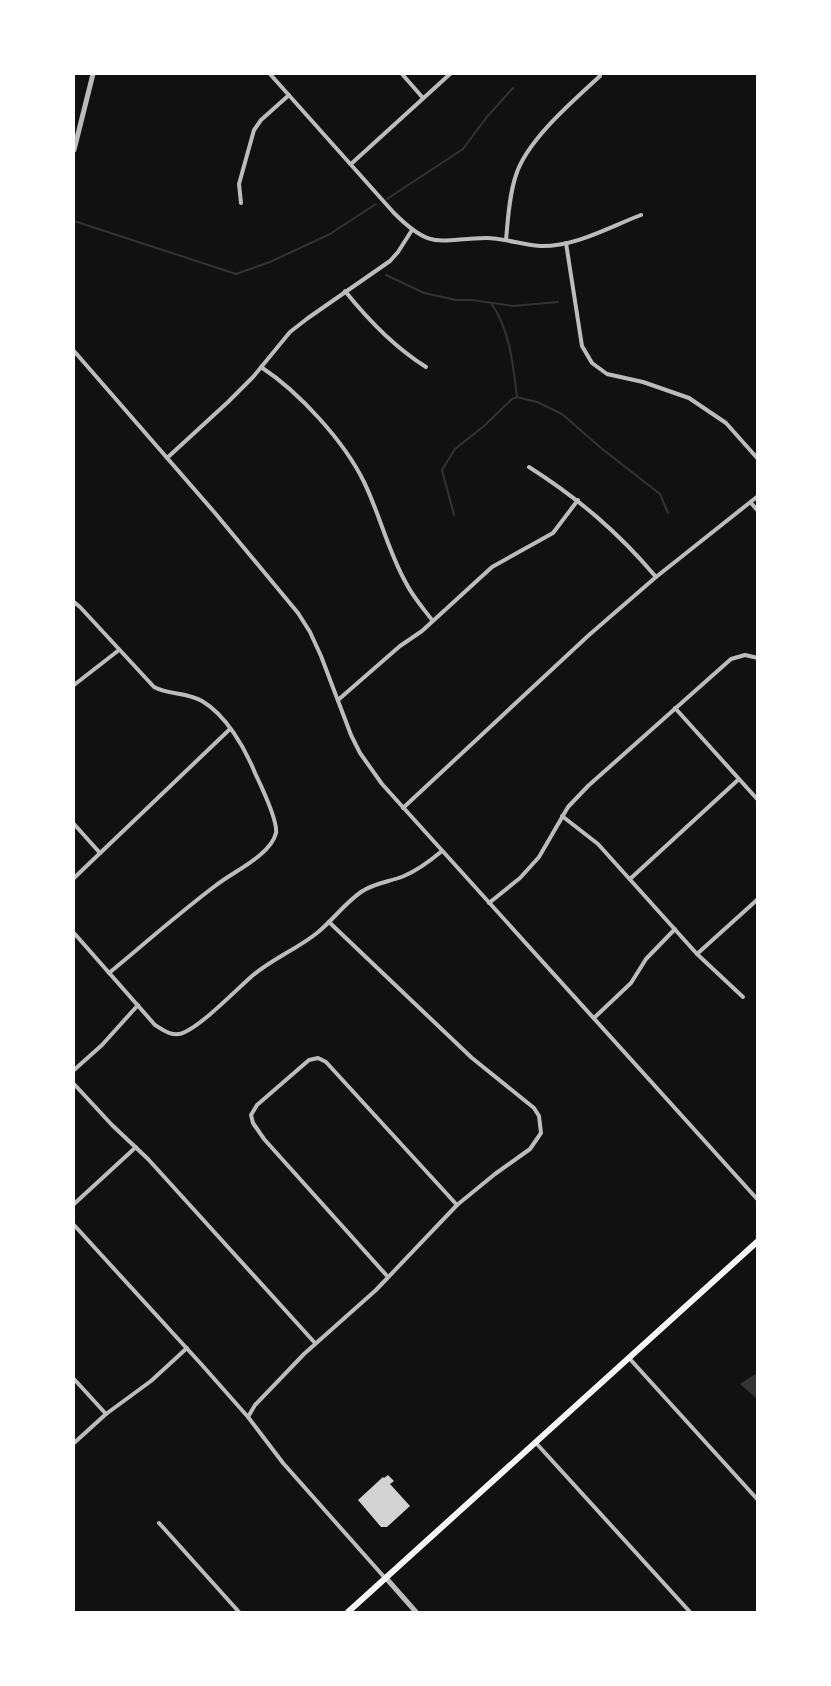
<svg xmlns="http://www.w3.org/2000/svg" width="831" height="1686" font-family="Poppins,sans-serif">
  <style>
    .water { fill: #333 }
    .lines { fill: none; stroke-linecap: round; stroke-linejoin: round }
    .stream { stroke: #333; stroke-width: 2 }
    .building { fill: #d3d3d3 }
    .minor { stroke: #bcbcbc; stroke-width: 4 }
    .tertiary { stroke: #bcbcbc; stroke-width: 5 }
    .primary { stroke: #f5f5f5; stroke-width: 6 }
  </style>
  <rect width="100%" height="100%" fill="#111"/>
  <polygon class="water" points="757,1373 757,1399 740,1384"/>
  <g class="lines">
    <g class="stream">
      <polyline points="387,199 463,149 486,118 513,88"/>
      <polyline points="74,221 236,274 270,262 330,234 376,204"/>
      <polyline points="386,275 424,293 456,300 472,300 513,306 558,302"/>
      <path d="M491,303C510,330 513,364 517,397"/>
      <polyline points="454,515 442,470 455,449 484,426 512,399 517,397 537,402 562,414 601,448 660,494 668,513"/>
    </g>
  </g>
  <polygon class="building" points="388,1475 394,1481 390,1484 410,1506 387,1527 381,1527 358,1500 383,1477 384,1478"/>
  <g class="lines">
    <g class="minor">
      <path d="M270,74L394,213C432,251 438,239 486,238C504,238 522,245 540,246C575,247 609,227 641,215"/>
      <polyline points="402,74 423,98"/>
      <polyline points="351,164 450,74"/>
      <polyline points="241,203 239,184 254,130 261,120 289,95"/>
      <path d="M506,240C508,219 509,196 516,175C527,140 573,101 600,76"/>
      <polyline points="566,243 582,346 592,363 607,374 643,382 689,398 726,423 758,459"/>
      <path d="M345,291C369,321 394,347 426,367"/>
      <polyline points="74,351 215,513 298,613 310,632 321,656 351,735 360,753 382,784 758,1200"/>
      <path d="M261,367C299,392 344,441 364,482C380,515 388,551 406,583C413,597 423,608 432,620"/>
      <polyline points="167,458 228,402 253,377 290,332 308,318 390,261 398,252 412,230"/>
      <path d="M529,467C579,499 618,532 656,577"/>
      <polyline points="751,503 758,511"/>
      <path d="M74,602L80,607L154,687C169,695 187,692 202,701C226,715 245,748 255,773C261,786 278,820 276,833C274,841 266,850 260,855C246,867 229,875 215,886C178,914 144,944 109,973"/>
      <polyline points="74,685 119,650"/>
      <polyline points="338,700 400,646 422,631 492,567 553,533 578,500"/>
      <polyline points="675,708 758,800"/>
      <polyline points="403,808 589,635 656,577 758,496"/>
      <polyline points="562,816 598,844 697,954 743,997"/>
      <polyline points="74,824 100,853"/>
      <polyline points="74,878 230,729"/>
      <polyline points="630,879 739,779"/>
      <polyline points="489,903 520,878 539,857 568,807 588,786 731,659 745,655 758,658"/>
      <path d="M74,933L155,1025C164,1031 174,1038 185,1032C204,1023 235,991 252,976C272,959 297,949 317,933C333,920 344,904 361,892C374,883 389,882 404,876C418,870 430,861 442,851"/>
      <polyline points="697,954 758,899"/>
      <polyline points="594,1018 631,983 646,959 675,929"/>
      <polyline points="74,1070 102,1045 138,1005"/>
      <polyline points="74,1084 112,1125 148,1159 315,1343"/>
      <polyline points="74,1204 136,1147"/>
      <polyline points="74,1225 202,1365 248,1417 283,1463 385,1578"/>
      <polyline points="388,1277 264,1139 253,1123 251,1115 257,1105 309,1060 318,1058 326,1062 457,1205"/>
      <polyline points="629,1358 758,1500"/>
      <polyline points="74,1379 106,1414"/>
      <polyline points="248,1417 255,1405 304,1354 376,1290 457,1205 495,1174 530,1149 541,1133 539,1116 534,1108 472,1058 329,922"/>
      <polyline points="74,1443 106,1414 151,1381 187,1348"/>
      <polyline points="536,1443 690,1612"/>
      <polyline points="159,1523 239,1612"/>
    </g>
    <g class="tertiary">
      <polyline points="74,150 93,74"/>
      <polyline points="386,1578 416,1612"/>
    </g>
    <polyline class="primary" points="348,1612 758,1241"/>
  </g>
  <rect width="831" height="1686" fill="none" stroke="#ffffff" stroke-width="150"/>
</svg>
